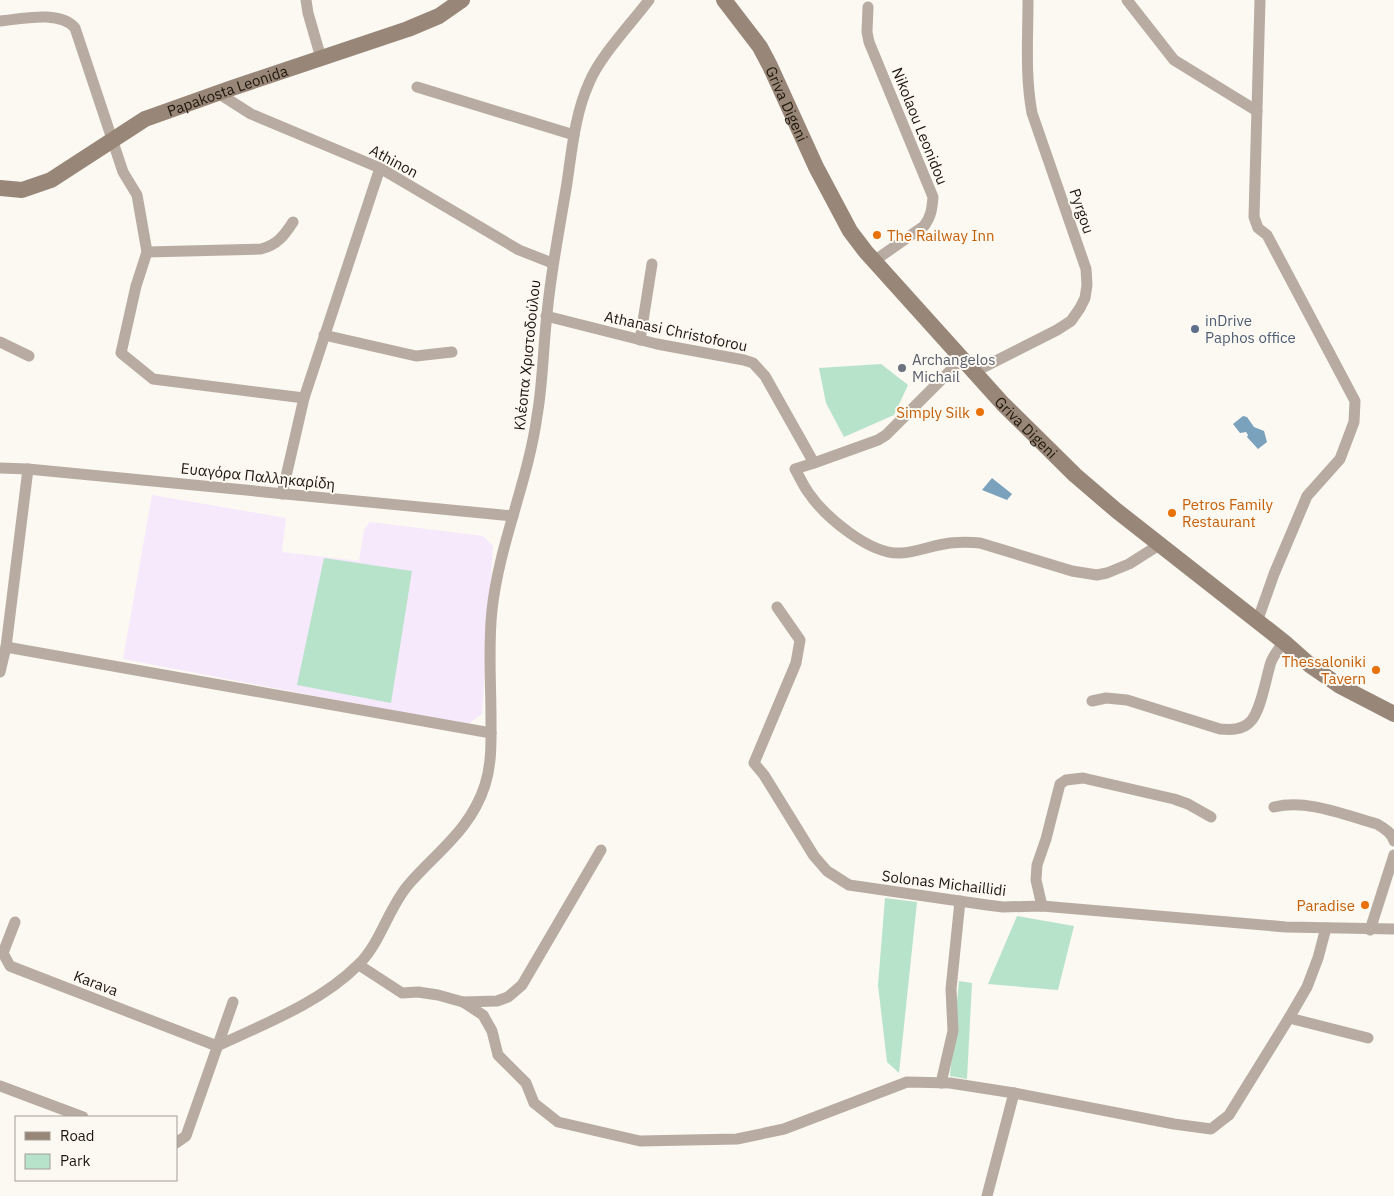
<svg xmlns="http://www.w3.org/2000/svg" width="1394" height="1196" font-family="'IBM Plex Sans',sans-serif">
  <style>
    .education { fill: #f7e9fc }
    .green { fill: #b7e3ca }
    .water { fill: #7aa2bc }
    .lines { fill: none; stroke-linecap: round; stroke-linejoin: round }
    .street { stroke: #b8aca2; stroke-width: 11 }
    .secondary { stroke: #988778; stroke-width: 16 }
    .food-dot { fill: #e8710a; stroke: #fcf8f2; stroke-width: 2 }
    .service-dot { fill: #5c6f8a; stroke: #fcf8f2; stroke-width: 2 }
    .worship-dot { fill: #6b7280; stroke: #fcf8f2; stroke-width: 2 }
    .labels { text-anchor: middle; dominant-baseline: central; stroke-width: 4; stroke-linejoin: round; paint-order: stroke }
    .street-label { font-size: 15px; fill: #1e160c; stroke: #fcf8f2 }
    .food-label { font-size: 15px; fill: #c56008; stroke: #fcf8f2; text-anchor: end }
    .service-label { font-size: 15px; fill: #4e5e75; stroke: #fcf8f2; text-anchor: start }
    .worship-label { font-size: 15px; fill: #5b616d; stroke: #fcf8f2; text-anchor: start }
  </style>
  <rect width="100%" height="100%" fill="#fcf8f2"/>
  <polygon class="education" points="152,495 286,518 282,552 359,561 364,530 370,522 483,536 493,546 482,714 467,725 123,659"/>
  <g class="green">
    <polygon points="881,364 908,385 894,415 844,437 826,403 819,368"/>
    <polygon points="324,558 412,571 391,703 297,685"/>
    <polygon points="885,898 917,902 899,1073 887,1062 878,985"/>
    <polygon points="1017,916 1074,926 1058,990 988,984"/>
    <polygon points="959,981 972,983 967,1079 950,1076"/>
  </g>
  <g class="water">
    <polygon points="1243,416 1247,417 1254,427 1264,431 1267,442 1258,449 1247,437 1248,435 1246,432 1240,433 1233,424"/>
    <polygon points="992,478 1012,494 1007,500 982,490"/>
  </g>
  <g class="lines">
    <g class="street">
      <polyline points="306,0 308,13 321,58"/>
      <polyline points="1127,0 1174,60 1257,111"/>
      <path d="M868,7L867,32L869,42L933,197C932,209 931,217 924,226L874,261"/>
      <path d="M0,21C21,19 60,10 75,28L123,172L137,195L147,252L136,286L121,353L153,379L304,398"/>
      <polyline points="417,87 574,135"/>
      <polyline points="218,93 251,114 380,168 519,250 552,263"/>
      <path d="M147,252L261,249C277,245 284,236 293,222"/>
      <polyline points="546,316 657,344 744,360 753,363 765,376 814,463"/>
      <polyline points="324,335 416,356 452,352"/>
      <polyline points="640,340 652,264"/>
      <polyline points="0,342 29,356"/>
      <path d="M962,359L886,435L878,440L814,463L795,469C799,476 803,485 808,492C825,517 870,555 901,553C917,552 933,545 950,543C960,542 970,542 980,543L1072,571L1097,575L1107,573L1129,564L1159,545"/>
      <path d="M974,372L1057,330L1071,321L1080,308L1085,298L1087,285L1086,269L1032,113C1025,76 1028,38 1028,0"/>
      <polyline points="0,468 28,469 513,516"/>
      <polyline points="282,494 304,398 380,168"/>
      <polyline points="777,607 800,640 796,663 754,763 764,775 814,856 827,871 849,885 987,905 1003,907 1042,906 1286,927 1394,929"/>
      <polyline points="1257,622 1274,574 1307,496 1340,459 1354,422 1355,401 1267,235 1258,228 1254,217 1260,0"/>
      <polyline points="6,647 491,733"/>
      <polyline points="0,672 6,647 28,469"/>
      <path d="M1092,701L1106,698L1127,700L1220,729C1231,730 1242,730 1250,722C1261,712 1266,677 1271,662C1274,655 1279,648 1284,642"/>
      <path d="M1274,807C1308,799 1344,815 1377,824C1384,828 1392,833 1394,841"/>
      <polyline points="1042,906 1036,880 1037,865 1046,839 1060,784 1066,780 1083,778 1174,799 1188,804 1211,817"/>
      <path d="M15,922L3,953L10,966L217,1046C264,1024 320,1003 358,965C381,943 388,908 409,884C438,851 471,829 485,785C492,763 491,741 491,719C491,683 488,646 492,610C499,544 528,482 537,416C543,382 543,348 547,314C551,270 560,226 567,183C572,149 575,114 589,83C600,56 631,24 649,0"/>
      <polyline points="1326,928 1318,958 1307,987 1289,1018 1368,1038"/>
      <polyline points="1370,930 1394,855"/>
      <polyline points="359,965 402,993 418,992 438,995 463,1002 483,1015 492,1031 498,1055 526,1083 534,1103 558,1122 640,1141 737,1139 784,1129 907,1082 950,1083 1014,1093 987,1196"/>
      <polyline points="463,1002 497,1001 508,997 522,985 601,850"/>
      <polyline points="941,1083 953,1031 951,989 960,901"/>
      <polyline points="0,1086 83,1117"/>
      <polyline points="1014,1093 1174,1124 1211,1129 1229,1115 1289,1018"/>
      <polyline points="176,1143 186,1136 233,1002"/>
    </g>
    <g class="secondary">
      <path id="s1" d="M724,0L760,47L770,66L816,167L850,231L866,252L1003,404L1075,475L1117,511L1284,642L1311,666L1340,686L1394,714"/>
      <path id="s2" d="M0,188L22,190L51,180L145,119L232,88L408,29L439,16L462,0"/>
    </g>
  </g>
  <g class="food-dot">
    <circle cx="877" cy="235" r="5"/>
    <circle cx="980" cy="412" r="5"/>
    <circle cx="1172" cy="513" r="5"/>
    <circle cx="1376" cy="670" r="5"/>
    <circle cx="1365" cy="905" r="5"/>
  </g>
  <circle class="service-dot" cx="1195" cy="329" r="5"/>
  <circle class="worship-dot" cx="902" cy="368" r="5"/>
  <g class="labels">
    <g class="street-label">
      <text stroke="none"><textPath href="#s2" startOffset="252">Papakosta Leonida</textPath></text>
      <text stroke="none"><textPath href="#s1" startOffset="122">Griva Digeni</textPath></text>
      <text transform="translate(920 126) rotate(68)">Nikolaou Leonidou</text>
      <text transform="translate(394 161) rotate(28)">Athinon</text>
      <text transform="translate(1082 211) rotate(71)">Pyrgou</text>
      <text transform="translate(676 331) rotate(12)">Athanasi Christoforou</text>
      <text transform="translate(527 355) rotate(-84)">Κλέοπα Χριστοδούλου</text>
      <text stroke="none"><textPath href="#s1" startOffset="528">Griva Digeni</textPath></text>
      <text transform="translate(258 476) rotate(6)">Ευαγόρα Παλληκαρίδη</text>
      <text transform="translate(944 883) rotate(7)">Solonas Michaillidi</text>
      <text transform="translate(96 983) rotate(21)">Karava</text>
    </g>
    <g class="food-label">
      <text x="887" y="235" text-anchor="start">The Railway Inn</text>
      <text x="970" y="412">Simply Silk</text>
      <text x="1182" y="504" text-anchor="start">Petros Family<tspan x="1182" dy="17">Restaurant</tspan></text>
      <text x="1366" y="661">Thessaloniki<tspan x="1366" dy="17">Tavern</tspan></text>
      <text x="1355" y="905">Paradise</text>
    </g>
    <g class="service-label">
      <text x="1205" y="320">inDrive<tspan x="1205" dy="17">Paphos office</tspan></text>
    </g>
    <g class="worship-label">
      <text x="912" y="359">Archangelos<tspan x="912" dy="17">Michail</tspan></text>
    </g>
  </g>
  <rect x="15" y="1116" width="162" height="65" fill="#fcf8f2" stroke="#a39e96"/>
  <rect x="25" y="1132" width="25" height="8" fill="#988778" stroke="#a39e96"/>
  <text x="60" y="1141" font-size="15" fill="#1e160c">Road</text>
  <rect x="25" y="1154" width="25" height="15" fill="#b7e3ca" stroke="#a39e96"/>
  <text x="60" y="1166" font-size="15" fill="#1e160c">Park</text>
</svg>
